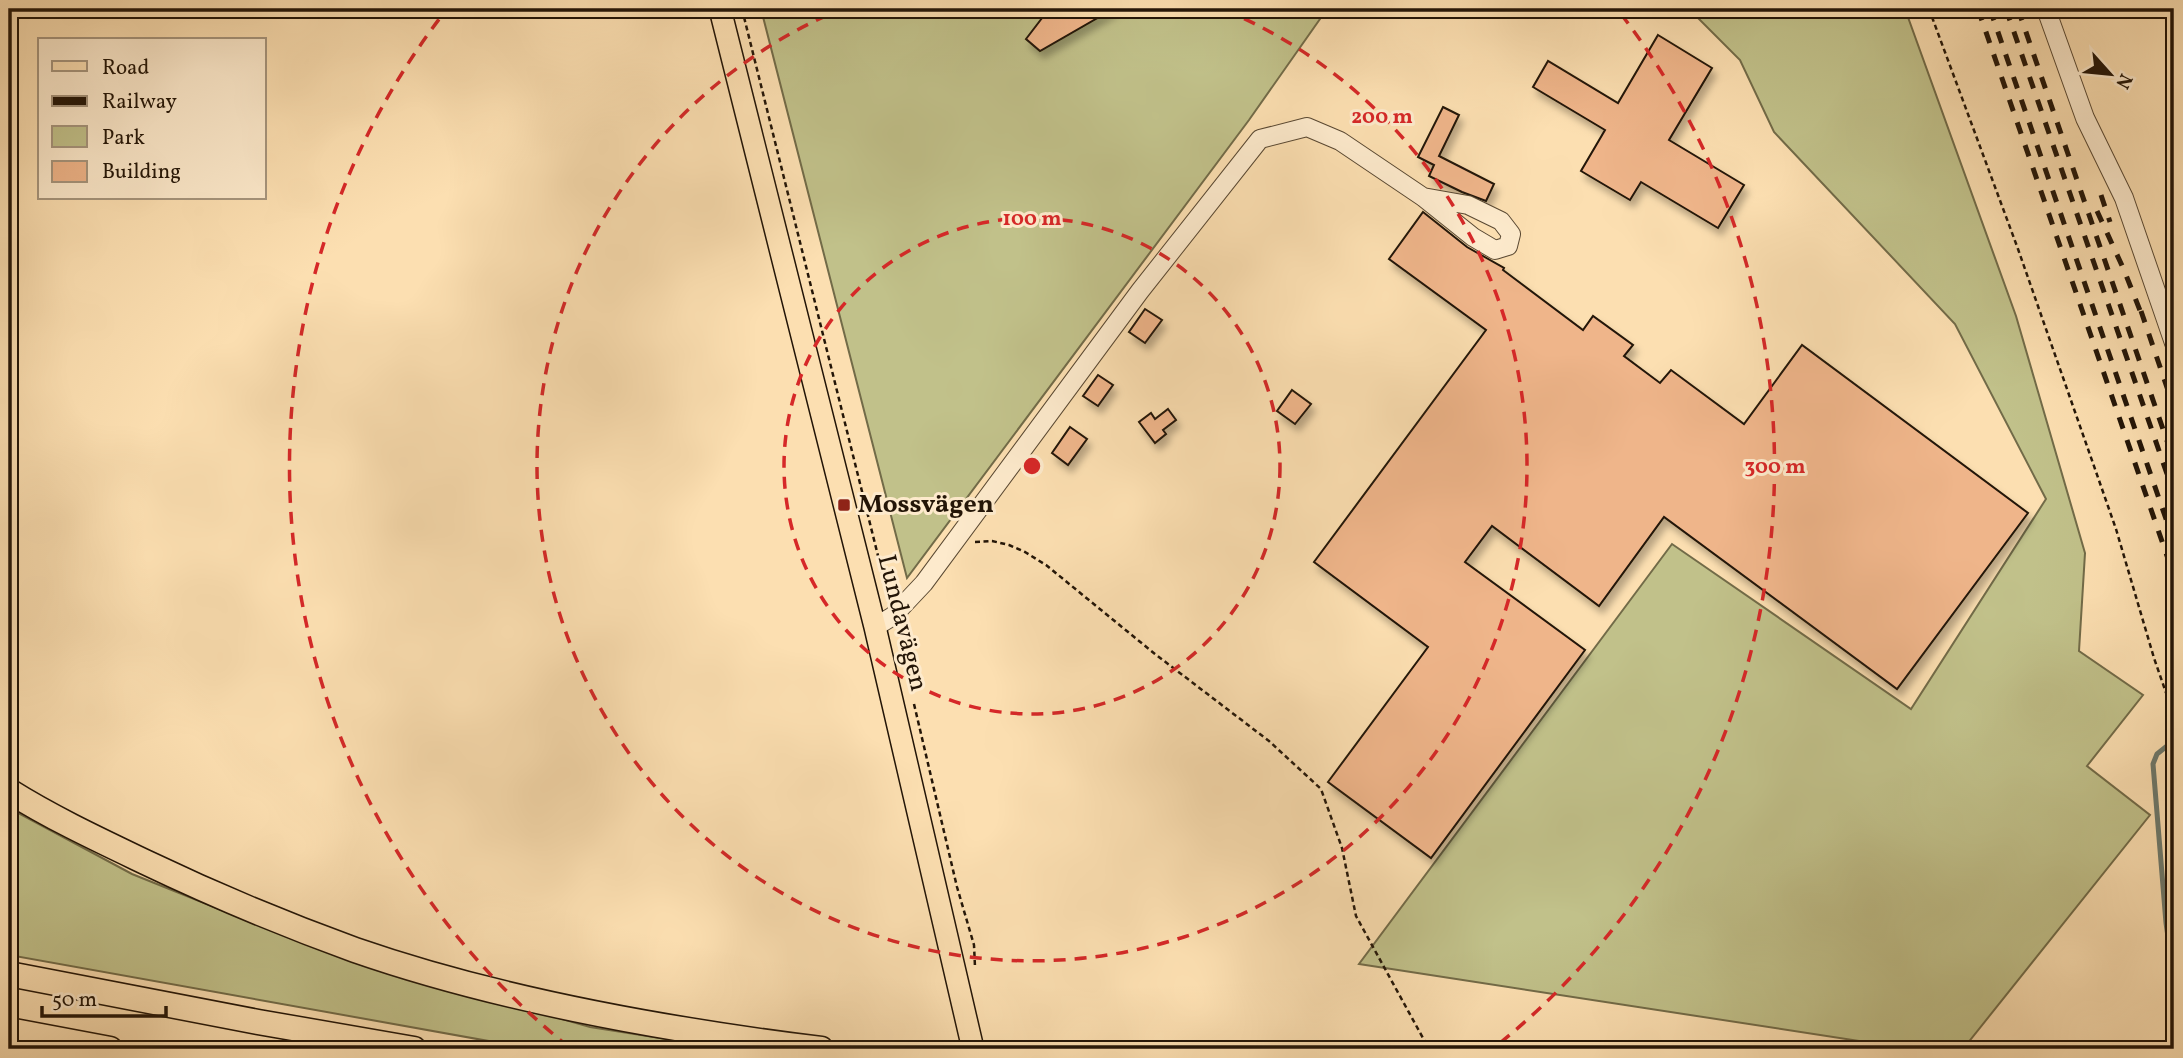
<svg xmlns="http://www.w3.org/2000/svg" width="2183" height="1058" font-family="Vollkorn,serif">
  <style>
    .green { fill: #c1c18a; stroke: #726b48; stroke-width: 2 }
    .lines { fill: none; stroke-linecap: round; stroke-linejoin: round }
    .stream { stroke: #6d796c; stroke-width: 5 }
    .building { fill: #efb58a; stroke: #231507; stroke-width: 2; filter: url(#shadow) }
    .minor-casing { stroke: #594832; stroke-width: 20 }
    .major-casing { stroke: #231507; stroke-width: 24 }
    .highway-casing { stroke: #231507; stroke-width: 27 }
    .path { stroke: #231507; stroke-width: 2.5; stroke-dasharray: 5 3.5; stroke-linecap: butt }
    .minor { stroke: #fdeacc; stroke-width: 18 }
    .major { stroke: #fcdfb1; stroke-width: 21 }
    .highway { stroke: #fcdfb1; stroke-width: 24 }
    .rail { stroke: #231507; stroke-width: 5; stroke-dasharray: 12 12; stroke-linecap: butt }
    .ring { fill: none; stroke: #d62828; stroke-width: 3.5; stroke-dasharray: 12 9 }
    .poi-dot { fill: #8f2418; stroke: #fdeacc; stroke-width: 2.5 }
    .labels { text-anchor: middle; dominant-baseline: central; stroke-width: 6; stroke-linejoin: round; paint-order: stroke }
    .poi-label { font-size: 26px; font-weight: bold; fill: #231507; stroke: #fdeacc; text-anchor: start }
    .street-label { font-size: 26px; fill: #231507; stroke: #fdeacc }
    .centre { fill: #d62828; stroke: #fdeacc; stroke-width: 3.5 }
    .ring-label { font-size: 21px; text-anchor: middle; font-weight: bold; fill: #d62828; stroke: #fdeacc; stroke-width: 6; stroke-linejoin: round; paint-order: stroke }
  </style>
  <defs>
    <filter id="shadow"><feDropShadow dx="4" dy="7" stdDeviation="3.5" flood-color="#0004"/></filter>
  </defs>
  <rect width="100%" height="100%" fill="#fcdfb1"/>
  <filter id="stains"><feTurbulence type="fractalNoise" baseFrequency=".00286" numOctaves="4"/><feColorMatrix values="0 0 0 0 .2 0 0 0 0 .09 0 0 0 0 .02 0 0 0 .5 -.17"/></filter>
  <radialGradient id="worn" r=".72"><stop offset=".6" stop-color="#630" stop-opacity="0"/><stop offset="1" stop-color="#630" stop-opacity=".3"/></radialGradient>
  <g class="green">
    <polygon points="761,9 1327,9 1249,120 907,578"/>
    <polygon points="1689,9 1905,9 2016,316 2085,553 2079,651 2143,695 2087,766 2150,815 1963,1049 1911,1049 1359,964 1672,544 1911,709 2046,499 1955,324 1774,132 1740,60"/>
    <polygon points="9,808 132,874 321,950 590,1027 730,1049 533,1049 9,955"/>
  </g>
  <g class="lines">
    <polyline class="stream" points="2167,746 2157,754 2153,764 2166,923 2174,979"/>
  </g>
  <g class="building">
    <polygon points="1049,9 1113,9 1040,51 1026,39"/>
    <polygon points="1658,35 1712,68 1669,140 1744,185 1718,228 1641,182 1630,200 1581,171 1605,130 1533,87 1548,61 1618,103"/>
    <polygon points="1443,107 1459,115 1439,156 1494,184 1486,201 1462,192 1429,176 1434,165 1418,157"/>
    <polygon points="1423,212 1467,247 1504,268 1503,270 1583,330 1593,316 1633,345 1624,356 1660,383 1671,370 1744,424 1802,345 2028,513 1897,689 1664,517 1599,606 1492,526 1465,562 1585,650 1431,858 1328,782 1428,647 1314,562 1486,330 1389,259"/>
    <polygon points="1145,309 1162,320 1145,343 1129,332"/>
    <polygon points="1098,375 1113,385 1098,406 1083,396"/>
    <polygon points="1292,390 1311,404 1295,424 1277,411"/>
    <polygon points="1168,409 1176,420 1163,430 1166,434 1155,443 1139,422 1151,413 1155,419"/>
    <polygon points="1070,427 1087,439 1068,465 1052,453"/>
  </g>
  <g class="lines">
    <g class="minor-casing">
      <g id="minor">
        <polyline points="2046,9 2085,118 2124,198 2174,343"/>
        <polyline points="875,627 893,616 924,583 1140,291 1260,139 1307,127 1340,141 1423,197 1473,237 1495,250 1508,246 1511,234 1501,221 1468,205 1423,197"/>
      </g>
    </g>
    <g class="major-casing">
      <polyline id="major" points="720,9 875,627 973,1049"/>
    </g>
    <g class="highway-casing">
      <g id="highway">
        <path d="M9,791C52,818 99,840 145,862C214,895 283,924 355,950C502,1001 667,1030 821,1049"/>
        <polyline points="9,974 258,1022 414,1049"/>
        <polyline points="9,1030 110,1049"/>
      </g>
    </g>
    <g class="path">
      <polyline points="742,9 887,592"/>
      <polyline points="1929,9 2018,249 2116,529 2154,658 2174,716"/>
      <polyline points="975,542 992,541 1009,545 1025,552 1046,565 1155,654 1269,741 1321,789 1342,848 1356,916 1429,1049"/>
      <polyline points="914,704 957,887 974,945 975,967"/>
    </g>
    <use href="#minor" class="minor"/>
    <use href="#major" class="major"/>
    <use href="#highway" class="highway"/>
    <g class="rail">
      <polyline points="1978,9 2174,576"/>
      <polyline points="1990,9 2174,542"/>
      <polyline points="2006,9 2174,494"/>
      <polyline points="2018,9 2174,461"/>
      <polyline points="2101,195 2110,222"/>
      <polyline points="2097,211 2124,270 2143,318"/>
      <polyline points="2141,311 2174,408"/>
    </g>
  </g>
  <g class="ring">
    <circle cx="1032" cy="466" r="248"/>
    <path d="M1225 10A495 495 0 1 1 839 10"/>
    <path d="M569 1047A743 743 0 0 1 443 14M1621 14A743 743 0 0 1 1495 1047"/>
  </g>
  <rect class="poi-dot" x="837" y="498" width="14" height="14" rx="3.5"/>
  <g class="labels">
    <g class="poi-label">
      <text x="858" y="505">Mossvägen</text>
    </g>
    <g class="street-label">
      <text transform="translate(902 623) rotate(76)">Lundavägen</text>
    </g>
  </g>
  <circle cx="1032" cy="466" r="10" class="centre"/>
  <g class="ring-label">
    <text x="1382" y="123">200 m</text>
    <text x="1032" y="225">100 m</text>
    <text x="1775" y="473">300 m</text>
  </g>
  <rect width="2183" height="1058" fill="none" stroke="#fcdfb1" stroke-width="35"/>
  <rect x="10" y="10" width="2162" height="1037" fill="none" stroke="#231507" stroke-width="3.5"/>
  <rect x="18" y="18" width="2148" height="1023" fill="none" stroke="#231507" stroke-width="2"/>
  <rect x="38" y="38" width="228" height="161" fill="#fdeacc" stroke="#a6957d" stroke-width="2"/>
  <rect x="52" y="61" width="35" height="10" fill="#fcdfb1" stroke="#a6957d" stroke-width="2"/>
  <text x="102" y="74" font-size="21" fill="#231507">Road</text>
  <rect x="52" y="96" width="35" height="10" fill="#231507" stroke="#a6957d" stroke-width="2"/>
  <text x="102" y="108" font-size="21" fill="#231507">Railway</text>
  <rect x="52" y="126" width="35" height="21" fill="#c1c18a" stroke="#a6957d" stroke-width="2"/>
  <text x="102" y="144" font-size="21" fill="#231507">Park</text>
  <rect x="52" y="161" width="35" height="21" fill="#efb58a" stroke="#a6957d" stroke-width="2"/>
  <text x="102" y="178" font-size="21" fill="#231507">Building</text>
  <g transform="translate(2110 74) rotate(117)" stroke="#fdeacc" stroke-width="5" paint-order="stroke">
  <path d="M0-5L12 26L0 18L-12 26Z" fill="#231507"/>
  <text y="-10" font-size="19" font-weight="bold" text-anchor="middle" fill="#231507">N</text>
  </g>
  <path d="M42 1006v10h124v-10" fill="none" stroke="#231507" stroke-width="3.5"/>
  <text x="52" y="1006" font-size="21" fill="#231507" stroke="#fdeacc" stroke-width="5" paint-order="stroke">50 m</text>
  <rect width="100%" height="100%" filter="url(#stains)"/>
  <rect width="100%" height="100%" fill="url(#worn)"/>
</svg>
